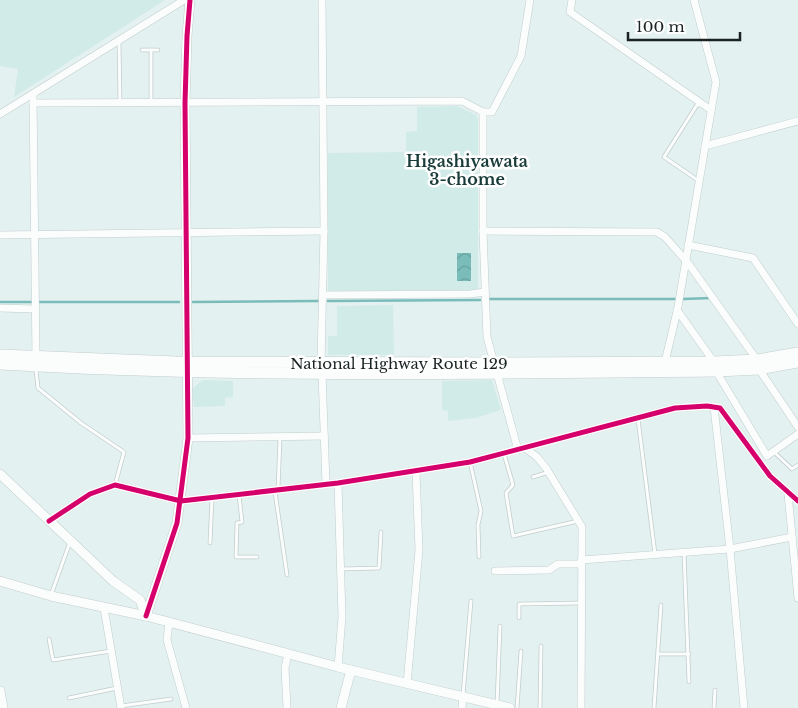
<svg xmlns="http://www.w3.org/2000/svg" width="798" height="708" font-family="'Libre Baskerville',serif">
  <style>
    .built { fill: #d1ebe9 }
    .water { fill: url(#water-waves) }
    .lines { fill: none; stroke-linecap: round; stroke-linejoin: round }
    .stream { stroke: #79bcba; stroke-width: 2.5 }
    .service-casing { stroke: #c3cdcd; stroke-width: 4.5 }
    .minor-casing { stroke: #c3cdcd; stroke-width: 8 }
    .tertiary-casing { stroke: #c3cdcd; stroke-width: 10 }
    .trunk-casing { stroke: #c3cdcd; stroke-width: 12 }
    .service { stroke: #fbfdfd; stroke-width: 3 }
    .minor { stroke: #fbfdfd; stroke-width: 7 }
    .tertiary { stroke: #fbfdfd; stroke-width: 9 }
    .trunk { stroke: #fbfdfd; stroke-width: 11 }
    .cycleway-casing { stroke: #fefefe; stroke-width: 8 }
    .cycleway { stroke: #d6006c; stroke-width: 5 }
    .labels { text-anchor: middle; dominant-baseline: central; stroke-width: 5; stroke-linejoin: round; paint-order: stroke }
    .street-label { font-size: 15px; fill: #1a2323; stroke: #fefefe }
    .neighbourhood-label { font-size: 16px; font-weight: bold; fill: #193c3a; stroke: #fefefe }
  </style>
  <defs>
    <pattern id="water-waves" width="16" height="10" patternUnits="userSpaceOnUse" patternTransform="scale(1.25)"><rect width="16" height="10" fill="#79bcba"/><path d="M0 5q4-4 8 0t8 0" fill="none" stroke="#68a1a0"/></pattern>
  </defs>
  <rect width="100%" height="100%" fill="#e3f1f0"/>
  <g class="built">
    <polygon points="0,0 165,0 14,97 18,69 0,66"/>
    <polygon points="457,106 476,115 478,119 478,290 328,291 328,153 406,152 406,132 417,131 417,107"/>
    <polygon points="393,305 394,355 328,355 328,336 337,336 337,306"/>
    <polygon points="203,380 233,381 233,397 225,398 225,406 194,407 192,389"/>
    <polygon points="492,380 501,410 475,418 448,421 448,411 442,410 442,381"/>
  </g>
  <rect class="water" x="457" y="253" width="14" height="28"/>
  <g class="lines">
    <g class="stream">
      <polyline points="489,299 675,299"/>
      <polyline points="683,299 711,298"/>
      <polyline points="328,301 480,300"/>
      <polyline points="0,302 31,302"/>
      <polyline points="39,302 179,302"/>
      <polyline points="193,302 318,301"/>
    </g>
    <g class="service-casing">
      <g id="service">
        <polyline points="119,42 120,103"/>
        <polyline points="142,50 158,50"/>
        <polyline points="151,50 151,102"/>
        <polyline points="699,181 664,157 697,105 700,105"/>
        <polyline points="36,370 38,388 81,423 124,452 115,485"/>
        <polyline points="638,419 655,554"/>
        <polyline points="774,452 792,469 798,465"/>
        <polyline points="504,454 513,485 506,493 513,536 578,521"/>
        <polyline points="470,462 481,511 478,525 479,557"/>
        <polyline points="533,477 549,472"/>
        <polyline points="278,489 280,438"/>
        <polyline points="275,492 287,575"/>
        <polyline points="239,495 242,522 237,523 236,557 257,557"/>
        <polyline points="210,543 212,498"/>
        <polyline points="684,553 689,682"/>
        <polyline points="340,569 379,568 381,532"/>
        <polyline points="51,595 70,542"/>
        <polyline points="519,618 519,604 581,603"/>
        <polyline points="49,639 53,660 111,651"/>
        <polyline points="659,654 689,654"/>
        <polyline points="463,695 471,601"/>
        <polyline points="69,698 117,688"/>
        <polyline points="497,704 500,626"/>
        <polyline points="121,706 171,699"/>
        <polyline points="517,708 521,651"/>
        <polyline points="540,708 541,646"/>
        <polyline points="654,708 661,605"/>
        <polyline points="714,708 715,690"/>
      </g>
    </g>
    <g class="minor-casing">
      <g id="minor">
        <polyline points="572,0 570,12 711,110"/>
        <polyline points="33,95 36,357"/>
        <polyline points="33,103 462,101 483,112"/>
        <polyline points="0,114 184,0"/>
        <polyline points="705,146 798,121"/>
        <polyline points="483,231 657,232 665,237 688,263 757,360"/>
        <polyline points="0,235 324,231"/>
        <polyline points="688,245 753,258 798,324"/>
        <polyline points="324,295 470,294 485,292"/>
        <polyline points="0,308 34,309"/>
        <polyline points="677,310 714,362"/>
        <polyline points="665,362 678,307 716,82 694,0"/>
        <polyline points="321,363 324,231 322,0"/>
        <polyline points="759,369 798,427"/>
        <polyline points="716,371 767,456 798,434"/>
        <polyline points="322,373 326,484"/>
        <polyline points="714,407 730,549 744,708"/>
        <polyline points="188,438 324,436"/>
        <polyline points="525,448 537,457 546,468 582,527 581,708"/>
        <polyline points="518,450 487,337 483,231 483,112 492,112 521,56 530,0"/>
        <polyline points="338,483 342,617 338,667"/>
        <polyline points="788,494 798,598"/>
        <polyline points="49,521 90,494 115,485 181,501 338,483 470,462 675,408 707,406 720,408 770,476 798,501"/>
        <polyline points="581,560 730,549 792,537"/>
        <polyline points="495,571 549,570 558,564 581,564"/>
        <polyline points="104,608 121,708"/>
        <polyline points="169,622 167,640 186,708"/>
        <polyline points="407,684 419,550 416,472"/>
        <polyline points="287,708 285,668 288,654"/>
        <polyline points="462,708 463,695"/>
      </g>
    </g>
    <g class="tertiary-casing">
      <g id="tertiary">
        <polyline points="0,474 113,581 140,600 146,616"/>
        <polyline points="0,581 51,596 146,616 338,667 510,708"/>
        <polyline points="146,616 177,523 188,438 185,103 187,36 190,0"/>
        <polyline points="0,691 3,708"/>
        <polyline points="341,708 351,670"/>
      </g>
    </g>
    <g class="trunk-casing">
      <g id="trunk">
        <polyline points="0,355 176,362 493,363 714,362 757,360 798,353"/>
        <path d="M0,364C238,378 478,373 716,371L759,369L798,362"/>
      </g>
    </g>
    <use href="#service" class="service"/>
    <use href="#minor" class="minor"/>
    <use href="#tertiary" class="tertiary"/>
    <use href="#trunk" class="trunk"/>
    <g class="cycleway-casing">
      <g id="cycleway">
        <polyline points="49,521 90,494 115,485 181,501 338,483 470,462 675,408 707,406 720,408 770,476 798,501"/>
        <polyline points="146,616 177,523 188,438 185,103 187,36 190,0"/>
      </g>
    </g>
    <use href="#cycleway" class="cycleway"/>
  </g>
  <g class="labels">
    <g class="street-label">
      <text x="399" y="363">National Highway Route 129</text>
    </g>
    <g class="neighbourhood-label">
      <text x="467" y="161">Higashiyawata<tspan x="467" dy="18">3-chome</tspan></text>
    </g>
  </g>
  <path d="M628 32v8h112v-8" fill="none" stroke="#1a2323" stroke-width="2.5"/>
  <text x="636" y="32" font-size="15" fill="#1a2323" stroke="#fefefe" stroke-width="4" paint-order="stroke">100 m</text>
</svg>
